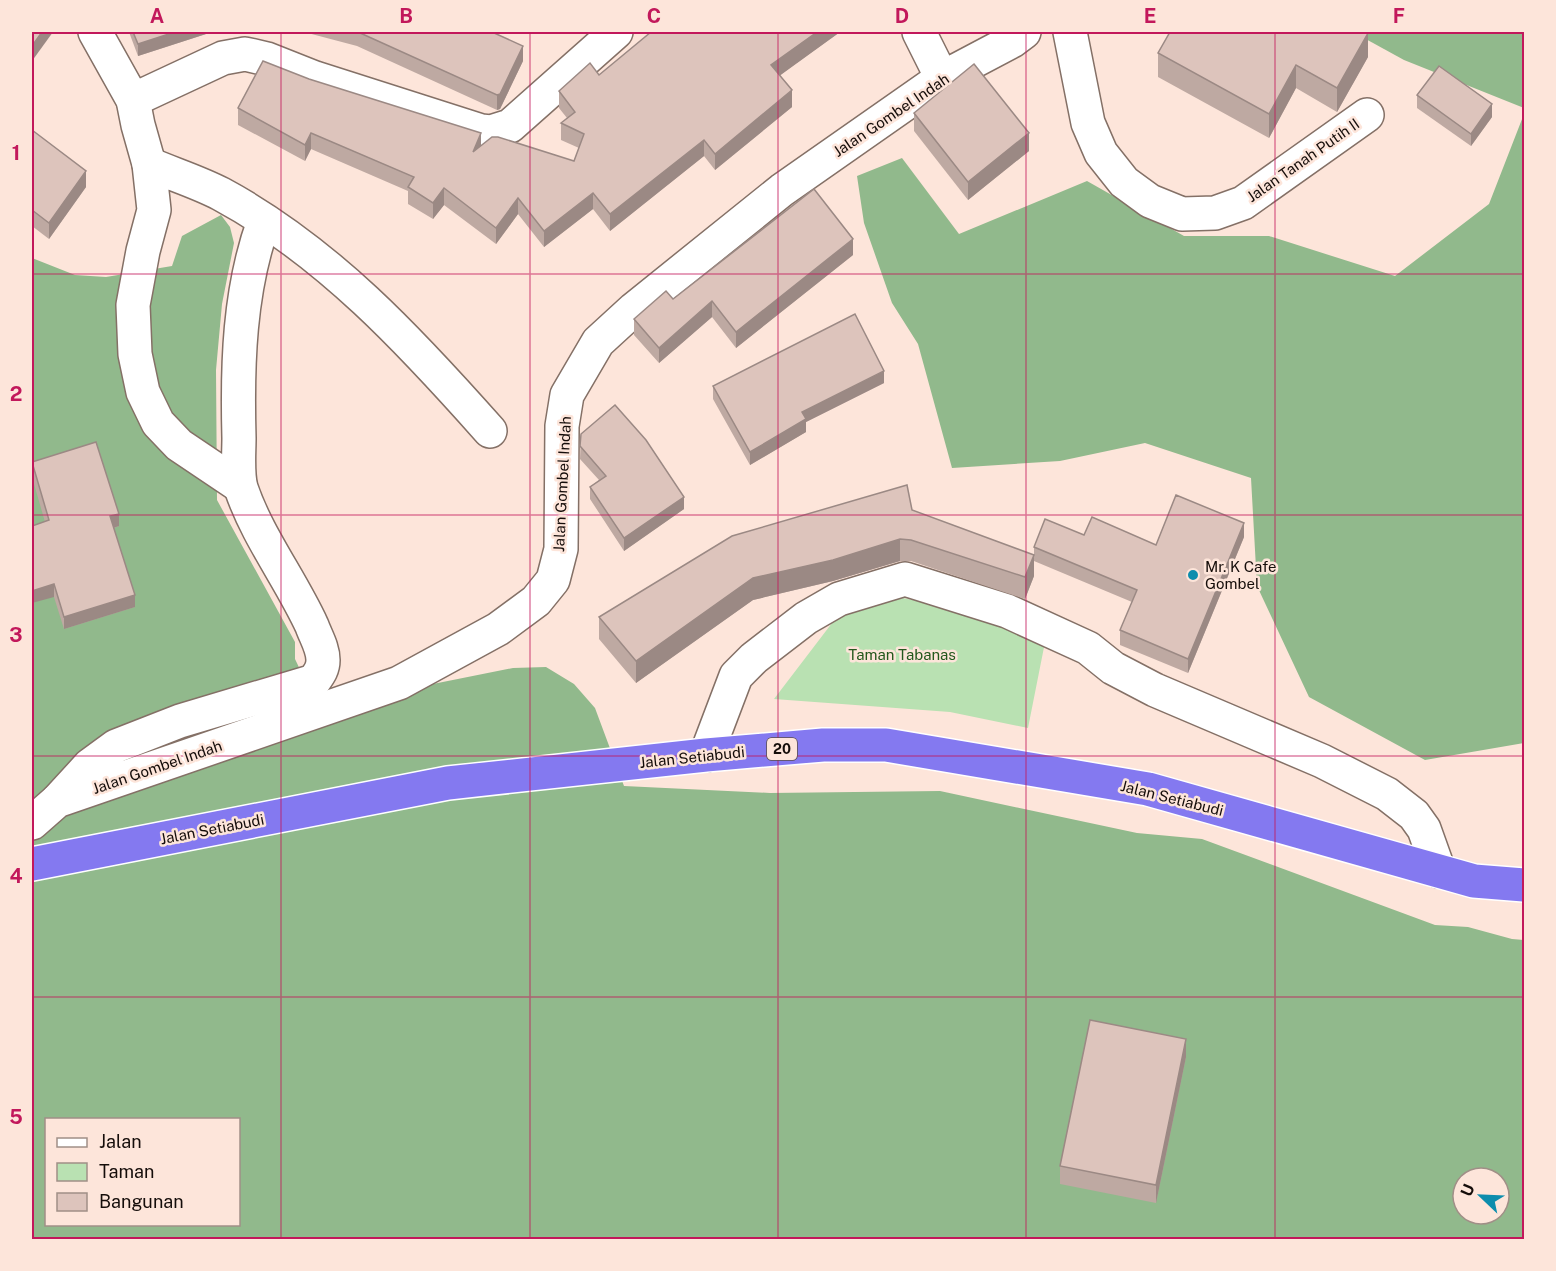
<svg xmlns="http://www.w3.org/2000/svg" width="1556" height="1271" font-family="'Public Sans',sans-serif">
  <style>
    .green { fill: #b9e1b2 }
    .forest { fill: #91b98c; fill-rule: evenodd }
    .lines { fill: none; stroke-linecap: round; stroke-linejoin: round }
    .minor-casing { stroke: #847066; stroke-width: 36 }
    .highway-casing { stroke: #fff; stroke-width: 36 }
    .minor { stroke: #fff; stroke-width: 33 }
    .highway { stroke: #8479f0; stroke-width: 33 }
    .wall { fill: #bea9a2 }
    .shaded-wall { fill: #9b8984 }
    .building { fill: #ddc4bc; stroke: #9b8984; stroke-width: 1.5 }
    .grid { fill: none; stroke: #c2185b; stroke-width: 1.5; stroke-opacity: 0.55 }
    .poi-dot { fill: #0d8dad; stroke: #fde5da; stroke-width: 2 }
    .labels { text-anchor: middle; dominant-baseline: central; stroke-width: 5; stroke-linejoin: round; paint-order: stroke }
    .shield { fill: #fde5da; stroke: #5b4e48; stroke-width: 1.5 }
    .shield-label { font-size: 14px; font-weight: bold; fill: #150d0a }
    .street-label { font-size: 15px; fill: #150d0a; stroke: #fde5da }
    .poi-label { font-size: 15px; fill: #150d0a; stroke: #fde5da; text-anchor: start }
    .park-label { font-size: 15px; fill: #24581d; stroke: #fde5da }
    .neatline { fill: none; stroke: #c2185b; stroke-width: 2 }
    .grid-label { font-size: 20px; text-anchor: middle; font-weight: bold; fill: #c2185b }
  </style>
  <rect width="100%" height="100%" fill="#fde5da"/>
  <polygon class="green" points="903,598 1048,627 1028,728 950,712 774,699 845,606"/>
  <g class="forest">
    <polygon points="1353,32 1524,32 1524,108 1404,60"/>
    <polygon points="1524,114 1524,743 1425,760 1309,697 1257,586 1251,478 1145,443 1060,461 952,468 918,344 892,303 864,223 857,176 902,158 959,234 1087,181 1184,236 1269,236 1395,276 1489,204"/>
    <path d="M221,215L230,227L234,243L222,304L216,370L217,500L295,642V659L324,720L403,690L513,668L546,667L574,684L595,708L624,786L770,793L940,791L1137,833L1202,839L1435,925L1468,927L1512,939L1524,940V1239H32V258L75,275L106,277L172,266L182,236ZM46,1120H238V1224H46ZM1463,1178H1499V1214H1463Z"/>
  </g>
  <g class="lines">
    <g class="minor-casing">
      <g id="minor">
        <polyline points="95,32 133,100 138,125 149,164"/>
        <polyline points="919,32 942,78"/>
        <polyline points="1070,32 1088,123 1101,153 1124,182 1150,201 1182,214 1215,213 1243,203 1367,115"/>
        <polyline points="133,100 223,58 245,54 267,59 315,78 481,131 491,132 510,126 616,32"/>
        <path d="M240,486L179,445L158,423L143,392L135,354L133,305L143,251L154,210L149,164C172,174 198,182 221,194C327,251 411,342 490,431"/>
        <polyline points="706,755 736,676 754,658 806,618 839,599 905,579 1007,611 1088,648 1113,668 1155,690 1322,761 1387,794 1414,815 1424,829 1439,871"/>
        <path d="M58,800L90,765L116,746L180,721L314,681C319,674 323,669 323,660C323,648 316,637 312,626C291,580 257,536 241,488C237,473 239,453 239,438C237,365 239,290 264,221"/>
        <polyline points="32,823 57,801 399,683 498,629 536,601 553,580 561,549 562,426 567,395 598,342 634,309 782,190 942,78 1012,41 1024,32"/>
      </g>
    </g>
    <g class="highway-casing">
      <polyline id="highway" points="32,864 448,783 706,755 823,745 886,745 1148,789 1474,881 1524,885"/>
    </g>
    <use href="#minor" class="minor"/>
    <use href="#highway" class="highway"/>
  </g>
  <g class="wall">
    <polygon points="129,32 206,32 206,34 138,56"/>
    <polygon points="304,32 492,32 523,61 500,109 497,110 357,46"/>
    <polygon points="840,32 780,75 792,107 715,170 704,156 610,231 593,209 544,247 518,214 496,244 444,205 433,219 408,204 408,191 311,149 305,161 238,125 238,108 481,145 574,161 579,148 561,140 561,123 567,118 559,108 559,91 599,75"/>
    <polygon points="1158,53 1368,57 1337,112 1296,88 1269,138 1158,77"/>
    <polygon points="1417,95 1492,117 1471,146 1417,108"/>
    <polygon points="914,113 1029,151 968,200 914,131"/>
    <polygon points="32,130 86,187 49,239 32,226"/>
    <polygon points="853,255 736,348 712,317 659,363 634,335 634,319 673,299"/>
    <polygon points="884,383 806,422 806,432 750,465 713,399 713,386"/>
    <polygon points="581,434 684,509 624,551 590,499 590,487 599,480 580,459"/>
    <polygon points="32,462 119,526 114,528 135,607 64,629 54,597 45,522 32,477"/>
    <polygon points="912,510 1034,576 1025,599 911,561 900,561 833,581 753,600 636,683 599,639 599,617"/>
    <polygon points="1084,535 1156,545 1244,537 1188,673 1120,645 1120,630 1132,602 1034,561 1034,547"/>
    <polygon points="1186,1057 1156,1203 1060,1184 1060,1166"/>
  </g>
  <g class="shaded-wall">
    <polygon points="42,32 53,32 32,61 32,46"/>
    <polygon points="175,32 206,32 206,34 138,56 138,44"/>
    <polygon points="817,32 840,32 771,82 771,65"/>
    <polygon points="1368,33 1368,57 1337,112 1337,88"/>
    <polygon points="523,46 523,61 500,109 497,110 497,95"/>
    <polygon points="1296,65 1296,88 1269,138 1269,114"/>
    <polygon points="792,90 792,107 715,170 715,154"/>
    <polygon points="1492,104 1492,117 1471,146 1471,134"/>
    <polygon points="311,133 311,149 305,161 305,145"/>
    <polygon points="481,133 481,150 473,152"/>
    <polygon points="1029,133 1029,151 968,200 968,182"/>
    <polygon points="704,140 704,156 610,231 610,214"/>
    <polygon points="86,171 86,187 49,239 49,223"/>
    <polygon points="444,188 444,205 433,219 433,203"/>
    <polygon points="593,193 593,209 544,247 544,231"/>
    <polygon points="518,198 518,214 496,244 496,228"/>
    <polygon points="853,239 853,255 736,348 736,332"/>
    <polygon points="712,301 712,317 659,363 659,348"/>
    <polygon points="884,371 884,383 806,422 806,432 750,465 750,452 802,412"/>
    <polygon points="684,497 684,509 624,551 624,538"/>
    <polygon points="119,514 119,526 110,529 110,516"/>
    <polygon points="1244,523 1244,537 1188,673 1188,659"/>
    <polygon points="900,539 900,561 833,581 753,600 636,683 636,661 753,578"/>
    <polygon points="1034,555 1034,576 1025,599 1025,577"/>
    <polygon points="54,584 54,597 32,603 32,591"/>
    <polygon points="135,595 135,607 64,629 64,617"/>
    <polygon points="1186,1039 1186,1057 1156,1203 1156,1185"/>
  </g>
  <g class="building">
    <polygon points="32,32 42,32 32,46"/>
    <polygon points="133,32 175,32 138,44"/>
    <polygon points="358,32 492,32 523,46 500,94 497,95"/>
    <polygon points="651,32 817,32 771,65 792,90 715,154 704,140 610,214 593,193 544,231 518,198 496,228 444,188 433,203 408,187 414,177 311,133 305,145 238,108 263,61 309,79 481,133 473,152 492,137 498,137 574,161 584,134 561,123 575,112 559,91 590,63 599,75"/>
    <polygon points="1170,32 1364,32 1368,33 1337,88 1296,65 1269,114 1158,53"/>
    <polygon points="974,64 1029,133 968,182 914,113"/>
    <polygon points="1439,66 1492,104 1471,134 1417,95"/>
    <polygon points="32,130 86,171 49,223 32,210"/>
    <polygon points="814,189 853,239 736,332 712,301 659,348 634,319 666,291 673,299"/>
    <polygon points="855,314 884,371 802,412 806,419 750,452 713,386"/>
    <polygon points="615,405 646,440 684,497 624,538 590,487 606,476 580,446 581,434"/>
    <polygon points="96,442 119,514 110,516 135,595 64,617 54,584 32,591 32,526 49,520 32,462"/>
    <polygon points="907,485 912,510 1034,555 1025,577 911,540 900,539 833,560 753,578 636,661 599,617 732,536"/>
    <polygon points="1176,495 1244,523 1188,659 1120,630 1137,590 1034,547 1045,519 1084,535 1092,517 1156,545"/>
    <polygon points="1090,1020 1186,1039 1156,1185 1060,1166"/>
  </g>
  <path class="grid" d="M281,32V1240M530,32V1240M778,32V1240M1026,32V1240M1275,32V1240M32,274H1524M32,515H1524M32,756H1524M32,997H1524"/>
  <circle class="poi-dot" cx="1193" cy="575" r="6"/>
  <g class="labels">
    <rect class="shield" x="767" y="738" width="30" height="22" rx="4.5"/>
    <g class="shield-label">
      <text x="782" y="749">20</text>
    </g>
    <g class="street-label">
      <text transform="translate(891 115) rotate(-34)">Jalan Gombel Indah</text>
      <text transform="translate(1303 160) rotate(-35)">Jalan Tanah Putih II</text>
      <text transform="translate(562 484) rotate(-87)">Jalan Gombel Indah</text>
      <text transform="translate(692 757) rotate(-6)">Jalan Setiabudi</text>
      <text transform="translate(157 767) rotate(-19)">Jalan Gombel Indah</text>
      <text transform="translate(1172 798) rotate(14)">Jalan Setiabudi</text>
      <text transform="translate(212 829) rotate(-11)">Jalan Setiabudi</text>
    </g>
    <g class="poi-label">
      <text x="1205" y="566">Mr. K Cafe<tspan x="1205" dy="17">Gombel</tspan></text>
    </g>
    <g class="park-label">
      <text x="902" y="654">Taman Tabanas</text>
    </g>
  </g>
  <rect width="1556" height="1271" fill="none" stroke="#fde5da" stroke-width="66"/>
  <rect x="45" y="1118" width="195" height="108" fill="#fde5da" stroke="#a08f87" stroke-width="1.5"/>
  <rect x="57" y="1138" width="30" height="9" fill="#ffffff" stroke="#a08f87" stroke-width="1.5"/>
  <text x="99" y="1148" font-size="18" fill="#150d0a">Jalan</text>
  <rect x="57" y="1163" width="30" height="18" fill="#b9e1b2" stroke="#a08f87" stroke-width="1.5"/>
  <text x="99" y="1178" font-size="18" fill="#150d0a">Taman</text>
  <rect x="57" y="1193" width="30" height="18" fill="#ddc4bc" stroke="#a08f87" stroke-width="1.5"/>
  <text x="99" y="1208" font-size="18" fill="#150d0a">Bangunan</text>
  <g transform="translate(1481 1196) rotate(293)"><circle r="28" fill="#fde5da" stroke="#a08f87" stroke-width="1.5"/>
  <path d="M0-4.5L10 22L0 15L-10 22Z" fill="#0d8dad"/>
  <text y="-9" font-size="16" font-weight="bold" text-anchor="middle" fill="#150d0a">U</text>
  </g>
  <rect x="33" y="33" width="1490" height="1205" class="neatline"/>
  <g class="grid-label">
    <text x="157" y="23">A</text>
    <text x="406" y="23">B</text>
    <text x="654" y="23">C</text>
    <text x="902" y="23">D</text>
    <text x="1150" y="23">E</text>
    <text x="1399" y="23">F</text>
    <text x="16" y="160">1</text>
    <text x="16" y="401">2</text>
    <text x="16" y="642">3</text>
    <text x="16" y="883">4</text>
    <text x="16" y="1124">5</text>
  </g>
</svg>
